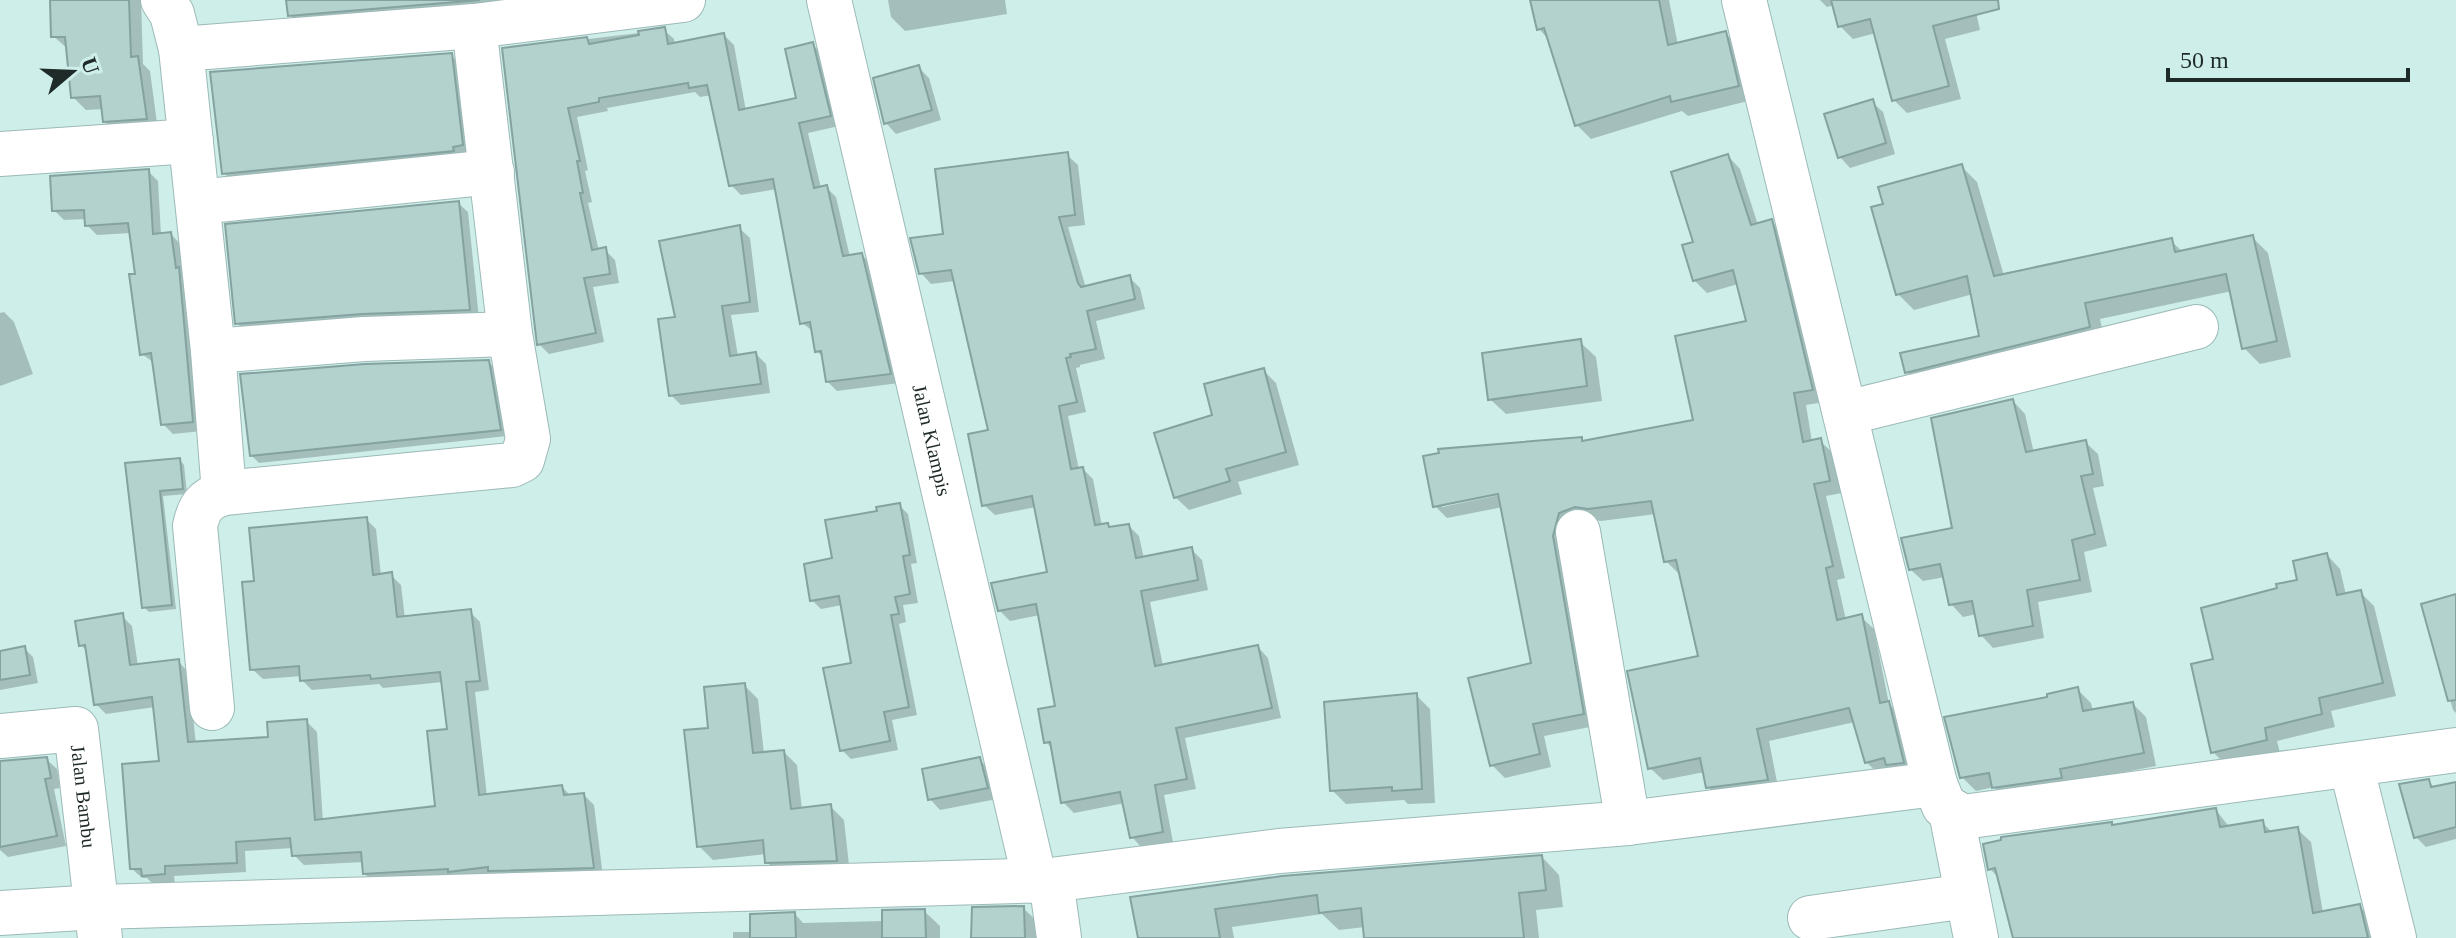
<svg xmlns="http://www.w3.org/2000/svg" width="2456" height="938" font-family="'Times New Roman',serif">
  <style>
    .shadow { fill: #0003; fill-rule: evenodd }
    .building { fill: #b3d2ce; stroke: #84a29f; stroke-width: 2 }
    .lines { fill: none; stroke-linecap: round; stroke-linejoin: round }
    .minor-casing { stroke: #9cbab7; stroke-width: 46 }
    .minor { stroke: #fff; stroke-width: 44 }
    .labels { text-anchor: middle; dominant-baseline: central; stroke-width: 7; stroke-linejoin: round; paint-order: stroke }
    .street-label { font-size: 20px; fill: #1f2b29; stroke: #ceeeea }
  </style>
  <rect width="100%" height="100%" fill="#ceeeea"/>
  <g class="shadow">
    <polygon points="52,0 141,0 143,64 150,71 158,131 117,134 104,121 103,109 86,110 73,97 68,49 53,36"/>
    <polygon points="288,0 566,0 300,25 290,15"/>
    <polygon points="888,0 1005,0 1007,14 905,31 891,17"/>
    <polygon points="1532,0 1669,0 1678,45 1725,33 1740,48 1752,100 1688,116 1682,111 1591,139 1577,125 1550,41 1539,29"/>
    <polygon points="1820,0 2000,0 1975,7 1980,30 1945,39 1961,99 1907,113 1894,100 1876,33 1853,39 1840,26 1835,5 1827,7"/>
    <polygon points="664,30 674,39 675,44 724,35 734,45 746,111 798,99 813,45 822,54 839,126 808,133 821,188 826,187 836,197 850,257 862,255 872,265 899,383 837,391 827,381 824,358 817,351 814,332 802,323 777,189 741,195 731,185 712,95 700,97 695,92 607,108 608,111 577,117 588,170 585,171 592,202 588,203 599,251 605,250 615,260 619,283 593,287 604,342 549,354 539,344 504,49"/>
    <polygon points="451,55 460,64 471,154 233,182 224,173"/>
    <polygon points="918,67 929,78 941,120 896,134 886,123"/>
    <polygon points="1872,102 1883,112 1895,154 1850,168 1840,157"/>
    <polygon points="1067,155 1078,165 1085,225 1068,227 1086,288 1129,277 1140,288 1145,309 1096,321 1105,359 1080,365 1080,367 1076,368 1086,412 1068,416 1079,470 1083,469 1093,479 1102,526 1107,525 1111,529 1129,526 1139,536 1144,559 1191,549 1202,560 1208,590 1150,602 1163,666 1258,647 1268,658 1281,718 1185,738 1196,789 1164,795 1173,842 1142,848 1132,837 1125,803 1074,813 1063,802 1053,749 1046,742 1057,708 1040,615 1010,621 999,610 1049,574 1036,507 995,515 984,505 990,432 955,281 931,284 921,273 945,235"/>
    <path d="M1728,156L1740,169L1758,225L1771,221L1784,234L1825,402L1806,405L1812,442L1820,441L1833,453L1842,493L1826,496L1845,578L1837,580L1846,620L1861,617L1874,629L1889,704L1901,716L1915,775L1879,774L1866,762L1855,722L1769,741L1779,792L1721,800L1708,787L1705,772L1663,780L1650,768L1701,657L1681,573L1679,574L1666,561L1656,514L1601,521L1587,519L1595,726L1544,736L1551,767L1505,778L1492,765L1534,664L1503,507L1447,518L1435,506L1581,439L1585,442L1695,422L1749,322L1738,284L1707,293L1694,280L1695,243ZM1508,490L1509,493L1442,507V503Z"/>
    <polygon points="1961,166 1977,182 2004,276 2171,241 2183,252 2252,237 2268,253 2291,357 2260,364 2244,348 2232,291 2100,319 2105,343 1923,388 1907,372 1982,337 1973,294 1914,310 1898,294"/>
    <polygon points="148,171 158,181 161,235 171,234 180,244 202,431 173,434 163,424 154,363 142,354 137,275 131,233 97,235 87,225 86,219 64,220 54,210"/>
    <polygon points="458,203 468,212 479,319 247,333 237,323"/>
    <polygon points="739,228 750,238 759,312 731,315 738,356 756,354 766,364 770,393 681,405 671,395 678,319"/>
    <polygon points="4,312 14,322 33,374 0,386 0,313"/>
    <polygon points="1580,342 1596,357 1602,401 1506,414 1490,399"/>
    <polygon points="488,362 496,369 507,436 259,463 252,456"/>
    <polygon points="1263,370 1276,383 1299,465 1238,482 1242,494 1189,510 1175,497 1215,416"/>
    <polygon points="2013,401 2025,414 2034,453 2085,442 2098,454 2104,486 2093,488 2107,546 2084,552 2092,592 2038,602 2044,638 1993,648 1981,635 1977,614 1963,617 1951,604 1945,577 1923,581 1910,569 1955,529"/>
    <polygon points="180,460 184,465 187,494 163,496 176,609 149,612 144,607 127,465"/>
    <polygon points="899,505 908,514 917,563 911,564 918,603 903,605 906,622 899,624 917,715 892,720 898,750 851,759 842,750 854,664 842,605 821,609 812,600 834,560 879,512"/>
    <polygon points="366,519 376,529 381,576 391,575 401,585 405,619 470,612 480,622 489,690 475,692 487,796 562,787 571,796 584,795 594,805 603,877 375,884 365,874 364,862 304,865 294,855 293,848 245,851 246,872 174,876 175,884 154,885 147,878 142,878 131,868 161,763 155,707 106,714 96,704 88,652 81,645 122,616 132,626 138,666 178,661 188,672 196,744 270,738 306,721 317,732 323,822 437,808 449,731 443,682 383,688 379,684 312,690 302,680 302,676 263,679 252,669 257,583"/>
    <polygon points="2327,555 2340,569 2346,595 2360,592 2374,606 2396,696 2331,711 2335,727 2277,741 2280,753 2227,766 2213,752 2216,661 2279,589 2300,581"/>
    <polygon points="2456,596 2456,713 2453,710 2424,605"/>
    <polygon points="24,648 33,657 38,683 0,690 0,653"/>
    <polygon points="744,685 758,699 764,754 784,752 797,765 802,810 830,806 844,820 850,874 781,876 767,862 766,854 713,860 699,846"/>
    <polygon points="2077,689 2091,703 2093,711 2133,704 2146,717 2156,766 2072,782 2007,801 1994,787 1976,791 1962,777 2050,698"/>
    <polygon points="1416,695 1430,709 1435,803 1408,804 1404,800 1346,804 1332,790"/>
    <polygon points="46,759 57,769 60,788 54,789 66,846 8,857 0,850 0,762"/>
    <polygon points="980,760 990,770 997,799 940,810 930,799"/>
    <polygon points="2428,781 2435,788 2456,784 2456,839 2426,847 2416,837"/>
    <polygon points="2216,810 2230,828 2262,822 2273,833 2297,829 2311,842 2323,913 2359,906 2373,920 2377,938 2014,938 2000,879 1990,869 2114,827"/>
    <polygon points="1542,857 1559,875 1563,907 1536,910 1539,938 1366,938 1365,927 1339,930 1322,914 1232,927 1234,938 1140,938 1132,899"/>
    <polygon points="1023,908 1037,921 1044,938 973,938"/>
    <polygon points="924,911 940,926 940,938 733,938 733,932 752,932 795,914 803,923 884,921"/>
  </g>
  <g class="building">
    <polygon points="50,0 129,0 131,57 138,56 147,119 103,122 100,96 71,98 65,37 51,37"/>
    <polygon points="286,0 480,0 288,16"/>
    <polygon points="1530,0 1659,0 1668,45 1726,31 1739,86 1671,102 1670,96 1575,126 1544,28 1537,30"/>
    <polygon points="1831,0 1998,0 1999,9 1933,26 1949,86 1892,101 1870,19 1838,27"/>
    <polygon points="665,27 668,44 724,33 739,110 796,98 785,49 813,42 831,116 799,123 814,188 827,185 843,256 862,253 891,374 826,382 821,351 815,352 810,322 800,324 773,179 729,186 707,85 689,88 688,83 599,98 599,102 568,108 580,161 577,161 583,193 580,193 592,250 606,247 610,274 584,278 596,333 537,345 502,48 587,37 589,44 639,35 638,31"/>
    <polygon points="452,53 463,145 453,147 454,151 222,174 210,72"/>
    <polygon points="919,65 932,110 884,124 873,78"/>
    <polygon points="1873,99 1886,143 1838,158 1824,114"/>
    <polygon points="1068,152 1075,215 1059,217 1078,283 1081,287 1130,275 1135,299 1087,311 1096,349 1070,354 1071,357 1066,358 1077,402 1059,406 1071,469 1083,467 1095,525 1108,523 1109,527 1129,524 1136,558 1192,547 1198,580 1141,591 1155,666 1258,645 1272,708 1176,728 1187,779 1155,785 1163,832 1130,838 1120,792 1061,803 1050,742 1044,743 1038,709 1055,706 1036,604 998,611 991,583 1047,572 1032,496 982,506 968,434 988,430 951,270 919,274 910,238 943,234 935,169"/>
    <polygon points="1728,154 1751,225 1772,219 1813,390 1794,393 1803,442 1821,438 1830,481 1814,484 1833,566 1826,568 1837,620 1862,614 1880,703 1889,701 1904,763 1886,765 1884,758 1865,763 1849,708 1757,729 1768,780 1706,788 1700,758 1648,769 1627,671 1698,656 1676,560 1664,562 1651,501 1588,509 1575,507 1559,513 1553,536 1584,714 1533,724 1540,754 1490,766 1468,678 1531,663 1498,494 1433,507 1423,456 1439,453 1438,449 1582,437 1582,441 1693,420 1675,336 1746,321 1733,270 1693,281 1682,245 1693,242 1671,172"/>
    <polygon points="1962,164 1994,276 2172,238 2175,252 2253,235 2277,341 2242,349 2226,274 2085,303 2090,327 1905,373 1900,353 1979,336 1967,276 1896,295 1871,207 1883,204 1878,187"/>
    <polygon points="149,169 153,234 171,232 176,268 179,267 193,422 161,425 151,353 140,355 129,274 135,274 128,223 85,226 84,210 52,211 50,176"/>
    <polygon points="459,201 470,310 362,314 235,324 225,224"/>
    <polygon points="740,225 750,302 722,306 730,356 756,352 761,384 669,396 658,319 675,317 659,241"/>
    <polygon points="1581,339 1587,386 1488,400 1482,353"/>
    <polygon points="489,360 501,430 250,456 240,374 365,364"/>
    <polygon points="1264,368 1286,452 1226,469 1230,481 1174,498 1154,433 1212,415 1204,384"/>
    <polygon points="2013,399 2026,452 2086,440 2093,474 2081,476 2095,534 2072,540 2080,580 2027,590 2033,626 1979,636 1972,601 1949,605 1940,564 1909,570 1901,538 1952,528 1931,418"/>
    <polygon points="180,458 183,489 160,491 172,605 142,608 125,463"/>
    <polygon points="900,503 910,555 903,556 910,594 895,597 899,614 891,615 909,707 884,712 890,741 840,751 823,668 851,663 839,596 810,601 804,564 832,558 825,520 877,511 876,507"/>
    <polygon points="367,517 373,575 392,572 397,617 471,609 480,681 466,682 479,795 562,785 564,795 584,793 594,868 488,871 488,867 448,872 448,869 363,874 361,852 292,856 290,838 236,842 237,863 165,866 165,874 142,876 141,869 130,869 122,764 159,761 152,697 94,705 85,645 79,646 75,621 123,613 130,665 179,659 188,742 268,737 267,722 307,719 315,820 435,806 427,731 447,729 440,672 371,679 370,675 300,681 299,666 250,670 242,582 254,581 249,528"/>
    <polygon points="2327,553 2337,595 2361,590 2383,683 2319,698 2322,714 2265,728 2267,740 2211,753 2191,664 2213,659 2201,608 2277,588 2276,584 2297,580 2293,561"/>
    <polygon points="2456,594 2456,700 2448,701 2421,604"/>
    <polygon points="25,646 30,675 0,680 0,651"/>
    <polygon points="745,683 753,753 784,750 791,809 831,804 837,861 765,863 763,840 697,847 684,730 708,728 704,687"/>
    <polygon points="2078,687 2083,711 2133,702 2144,753 2060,769 2062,778 1992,788 1989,773 1960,778 1944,717 2047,697 2047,694"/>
    <polygon points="1417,693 1422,789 1392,791 1392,787 1330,791 1324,702"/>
    <polygon points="47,757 51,778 45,779 57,836 0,847 0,761"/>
    <polygon points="980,757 988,788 928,800 922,769"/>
    <polygon points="2429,779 2431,787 2456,782 2456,827 2414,838 2399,784"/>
    <polygon points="2216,808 2220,827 2263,820 2265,832 2298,827 2313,913 2360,904 2368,938 2013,938 1995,868 1988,870 1983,844 2001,840 2001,837 2112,822 2112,825"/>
    <polygon points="1542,855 1546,890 1519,893 1524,938 1364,938 1361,908 1319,913 1317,895 1215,909 1220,938 1138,938 1130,897 1282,876"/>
    <polygon points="1024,906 1025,938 971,938 972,907"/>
    <polygon points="925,909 926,938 882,938 882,910"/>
    <polygon points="795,912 796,938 750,938 750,914"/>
  </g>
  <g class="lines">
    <g class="minor-casing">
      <g id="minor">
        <polyline points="163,0 172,14 181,49 474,26 683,0"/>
        <path id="s1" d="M829,0L1035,881"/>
        <polyline points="1744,0 1935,784 1944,806 1963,817 2456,750"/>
        <polyline points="181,49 213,351 224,493"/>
        <polyline points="0,154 191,141"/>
        <polyline points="198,202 492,172"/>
        <polyline points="213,351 364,339 510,334"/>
        <polyline points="1846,413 2196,327"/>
        <polyline points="1578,532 1628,823"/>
        <path d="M212,708L195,526C199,507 205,499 224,493L512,465L522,460L528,439L510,334L474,26"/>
        <path id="s2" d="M0,736L76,729L100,938"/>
        <polyline points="2351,765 2394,938"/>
        <polyline points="1951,812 1976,938"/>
        <polyline points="1051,880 1059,938"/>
        <polyline points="0,913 97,907 1051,880 1279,851 1628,823 1935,784"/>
        <polyline points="1810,918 1967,896"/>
      </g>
    </g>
    <use href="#minor" class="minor"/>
  </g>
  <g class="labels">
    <g class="street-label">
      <text stroke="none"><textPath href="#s1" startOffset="452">Jalan Klampis</textPath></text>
      <text stroke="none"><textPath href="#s2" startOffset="144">Jalan Bambu</textPath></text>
    </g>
  </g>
  <g transform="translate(72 72) rotate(71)" stroke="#ceeeea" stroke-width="6" paint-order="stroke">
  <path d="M0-6L14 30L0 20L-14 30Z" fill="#1f2b29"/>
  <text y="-12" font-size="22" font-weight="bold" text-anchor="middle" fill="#1f2b29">U</text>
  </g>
  <path d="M2168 68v12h240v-12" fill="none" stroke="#1f2b29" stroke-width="4"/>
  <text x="2180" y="68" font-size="24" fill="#1f2b29" stroke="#ceeeea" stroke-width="6" paint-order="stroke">50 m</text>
</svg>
